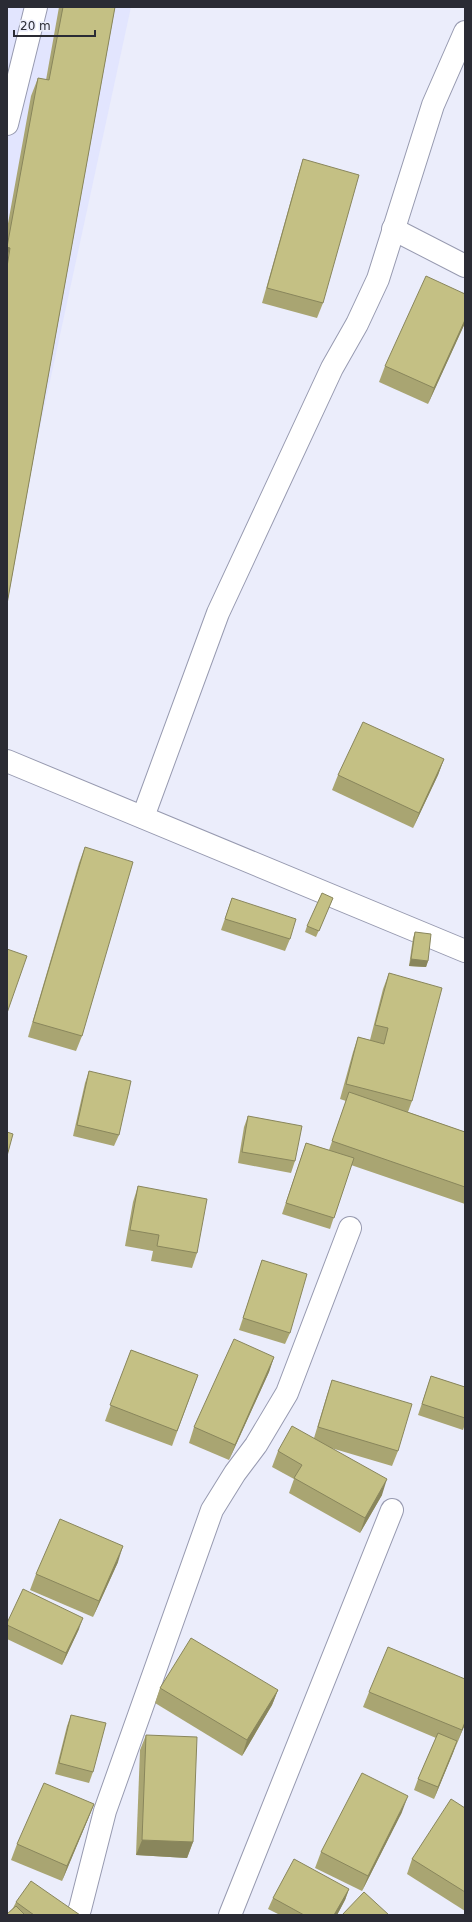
<svg xmlns="http://www.w3.org/2000/svg" width="472" height="1922" font-family="'DejaVu Sans',sans-serif">
  <style>
    .built { fill: #e2e5fe }
    .lines { fill: none; stroke-linecap: round; stroke-linejoin: round }
    .minor-casing { stroke: #979ab0; stroke-width: 24 }
    .minor { stroke: #fff; stroke-width: 22 }
    .wall { fill: #a9a572 }
    .shaded-wall { fill: #89865c }
    .building { fill: #c4c084; stroke: #89865c }
  </style>
  <rect width="100%" height="100%" fill="#ebedfb"/>
  <polygon class="built" points="7,7 131,7 7,580"/>
  <g class="lines">
    <g class="minor-casing">
      <g id="minor">
        <polyline points="7,124 36,7"/>
        <polyline points="393,229 465,266"/>
        <polyline points="7,761 465,951"/>
        <polyline points="143,817 218,613 332,368 357,324 378,279 433,105 465,32"/>
        <polyline points="77,1915 80,1909 105,1811 212,1510 235,1473 256,1445 287,1393 350,1228"/>
        <polyline points="230,1915 392,1510"/>
      </g>
    </g>
    <use href="#minor" class="minor"/>
  </g>
  <g class="wall">
    <polygon points="59,7 115,7 7,604 7,229 31,96 38,78 46,80"/>
    <polygon points="303,159 323,303 317,318 262,303 298,175"/>
    <polygon points="465,294 465,323 428,404 379,382 385,366"/>
    <polygon points="444,759 438,775 413,828 332,790 338,775"/>
    <polygon points="85,847 82,1036 76,1051 28,1037 79,863"/>
    <polygon points="232,898 290,939 285,951 221,930"/>
    <polygon points="333,898 316,937 305,932 307,926"/>
    <polygon points="415,932 428,961 426,967 409,966 413,938"/>
    <polygon points="389,973 412,1101 408,1112 465,1132 465,1204 351,1165 330,1229 282,1214 306,1143 329,1150 346,1101 340,1099 353,1052 358,1037 370,1040 383,989"/>
    <polygon points="89,1071 119,1135 114,1146 73,1136 85,1083"/>
    <polygon points="248,1116 295,1161 291,1173 238,1163 244,1127"/>
    <polygon points="138,1186 197,1253 192,1268 151,1261 153,1251 125,1246 133,1202"/>
    <polygon points="262,1260 290,1333 285,1344 239,1330"/>
    <polygon points="131,1350 198,1375 172,1446 105,1421"/>
    <polygon points="274,1357 269,1372 229,1460 189,1443 194,1427"/>
    <polygon points="431,1376 465,1387 465,1424 463,1430 418,1415"/>
    <polygon points="332,1380 398,1451 392,1466 331,1448 382,1495 360,1533 289,1493 294,1479 272,1467 278,1451 314,1438 327,1395"/>
    <polygon points="118,1562 93,1617 30,1590 36,1574"/>
    <polygon points="7,1623 79,1629 62,1665 7,1639"/>
    <polygon points="160,1688 278,1690 272,1705 242,1756 155,1703"/>
    <polygon points="369,1692 465,1724 434,1799 414,1790 418,1779 436,1738 363,1707"/>
    <polygon points="71,1715 93,1772 89,1783 55,1774 67,1726"/>
    <polygon points="146,1735 193,1842 187,1858 136,1855 140,1750"/>
    <polygon points="94,1804 88,1819 62,1881 11,1860 17,1844"/>
    <polygon points="465,1808 465,1911 407,1874 412,1859"/>
    <polygon points="402,1812 362,1891 315,1868 321,1852"/>
    <polygon points="349,1889 345,1900 337,1915 280,1915 268,1909 273,1898"/>
    <polygon points="16,1902 80,1915 7,1915 13,1908"/>
  </g>
  <g class="shaded-wall">
    <polygon points="7,247 10,248 7,257"/>
    <polygon points="465,320 465,323 428,404 434,388"/>
    <polygon points="444,759 438,775 413,828 419,813"/>
    <polygon points="411,959 428,961 426,967 409,966"/>
    <polygon points="274,1357 269,1372 229,1460 235,1445"/>
    <polygon points="387,1479 382,1495 360,1533 365,1518"/>
    <polygon points="123,1546 118,1562 93,1617 99,1601"/>
    <polygon points="83,1618 79,1629 62,1665 66,1653"/>
    <polygon points="278,1690 272,1705 242,1756 247,1740"/>
    <polygon points="465,1722 465,1724 456,1746"/>
    <polygon points="457,1741 453,1753 434,1799 438,1787"/>
    <polygon points="408,1796 402,1812 362,1891 368,1876"/>
    <polygon points="94,1804 88,1819 62,1881 67,1866"/>
    <polygon points="142,1840 193,1842 187,1858 136,1855"/>
    <polygon points="349,1889 345,1900 337,1915 334,1915"/>
  </g>
  <g class="building">
    <polygon points="63,7 115,7 7,604 7,267 10,248 7,247 38,78 49,80"/>
    <polygon points="303,159 359,175 323,303 267,288"/>
    <polygon points="426,276 465,294 465,320 434,388 385,366"/>
    <polygon points="363,722 444,759 419,813 338,775"/>
    <polygon points="85,847 133,862 82,1036 33,1022"/>
    <polygon points="322,893 333,898 319,931 307,926"/>
    <polygon points="232,898 296,919 290,939 225,919"/>
    <polygon points="415,932 431,934 428,961 411,959"/>
    <polygon points="7,949 27,956 7,1013"/>
    <polygon points="389,973 442,988 412,1101 346,1084 358,1037 384,1044 388,1028 375,1025"/>
    <polygon points="89,1071 131,1081 119,1135 77,1125"/>
    <polygon points="349,1092 465,1132 465,1187 332,1141"/>
    <polygon points="248,1116 302,1126 295,1161 242,1152"/>
    <polygon points="7,1132 13,1134 7,1156"/>
    <polygon points="306,1143 354,1158 334,1218 286,1203"/>
    <polygon points="138,1186 207,1199 197,1253 157,1246 159,1235 130,1230"/>
    <polygon points="262,1260 307,1274 290,1333 243,1318"/>
    <polygon points="234,1339 274,1357 235,1445 194,1427"/>
    <polygon points="131,1350 198,1375 177,1431 110,1405"/>
    <polygon points="431,1376 465,1387 465,1418 422,1404"/>
    <polygon points="332,1380 412,1404 398,1451 318,1427"/>
    <polygon points="292,1426 387,1479 365,1518 294,1478 302,1465 278,1451"/>
    <polygon points="60,1519 123,1546 99,1601 36,1574"/>
    <polygon points="23,1589 83,1618 66,1653 7,1625 7,1623"/>
    <polygon points="191,1638 278,1690 247,1740 160,1688"/>
    <polygon points="388,1647 465,1679 465,1722 462,1730 369,1692"/>
    <polygon points="71,1715 106,1723 93,1772 59,1763"/>
    <polygon points="438,1733 457,1741 438,1787 418,1779"/>
    <polygon points="146,1735 197,1737 193,1842 142,1840"/>
    <polygon points="362,1773 408,1796 368,1876 321,1852"/>
    <polygon points="44,1783 94,1804 67,1866 17,1844"/>
    <polygon points="451,1799 465,1808 465,1892 412,1859"/>
    <polygon points="294,1859 349,1889 334,1915 304,1915 273,1898"/>
    <polygon points="31,1881 80,1915 34,1915 16,1902"/>
    <polygon points="364,1892 389,1915 342,1915"/>
    <polygon points="16,1906 25,1915 7,1915 7,1914"/>
  </g>
  <rect width="472" height="1922" fill="none" stroke="#2a2b34" stroke-width="16"/>
  <path d="M14 30v6h81v-6" fill="none" stroke="#2a2b34" stroke-width="2"/>
  <text x="20" y="30" font-size="12" fill="#2a2b34" stroke="#ebedfb" stroke-width="3" paint-order="stroke">20 m</text>
</svg>
